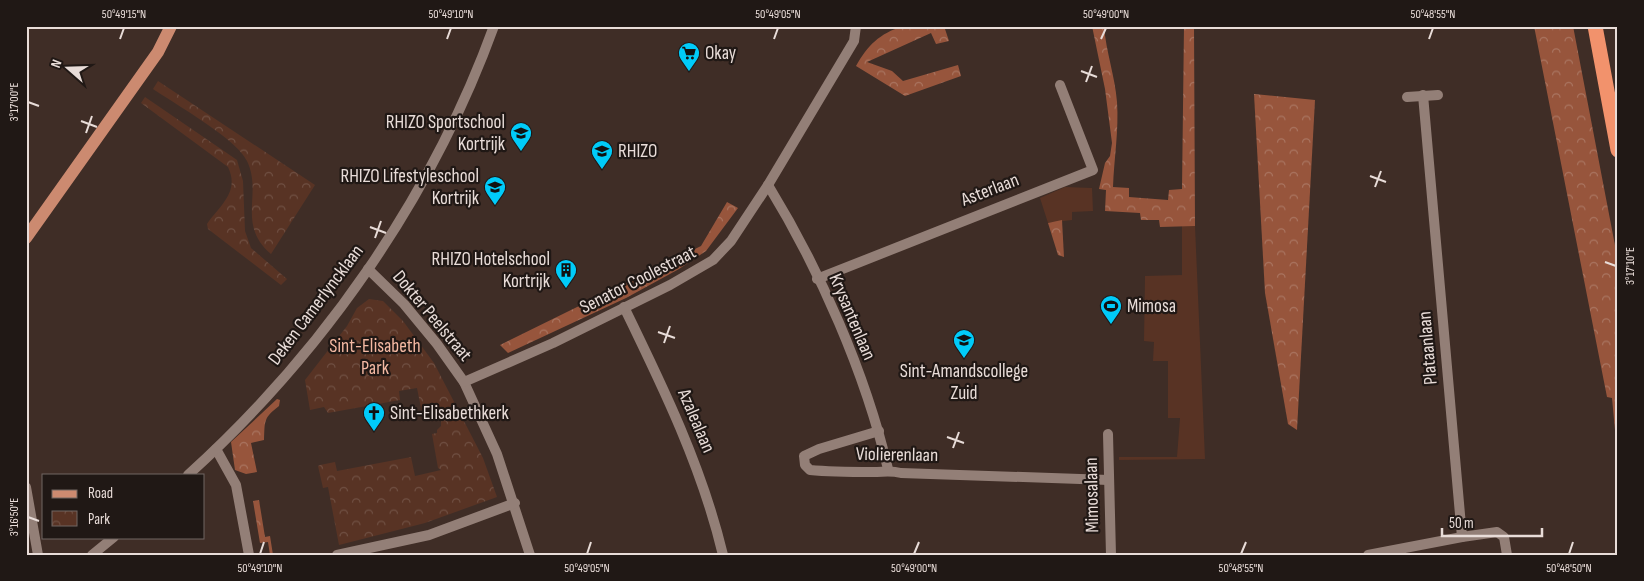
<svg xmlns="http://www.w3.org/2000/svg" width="1644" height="581" font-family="'Sofia Sans Condensed',sans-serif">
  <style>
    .grass { fill: #583324 }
    .forest { fill: url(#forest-crowns) }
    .park { fill: url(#park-crowns) }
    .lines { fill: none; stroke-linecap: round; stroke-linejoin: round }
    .street { stroke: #937f77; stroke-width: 10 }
    .primary { stroke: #cc8a70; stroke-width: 12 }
    .highway { stroke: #f2926c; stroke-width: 15 }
    .ticks { fill: none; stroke: #e8dcd8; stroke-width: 2 }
    .labels { text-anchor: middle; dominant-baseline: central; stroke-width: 4.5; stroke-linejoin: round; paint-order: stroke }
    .poi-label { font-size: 19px; fill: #e8dcd8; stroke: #201815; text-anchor: start }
    .street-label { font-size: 19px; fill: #e8dcd8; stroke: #201815 }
    .park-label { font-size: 19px; fill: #f4b9a3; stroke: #201815 }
    .neatline { fill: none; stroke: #e8dcd8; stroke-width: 2 }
    .ticks-label { font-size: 12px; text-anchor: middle; fill: #e8dcd8 }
  </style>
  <defs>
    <pattern id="forest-crowns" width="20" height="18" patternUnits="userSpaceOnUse" patternTransform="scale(1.25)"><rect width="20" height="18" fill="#97553c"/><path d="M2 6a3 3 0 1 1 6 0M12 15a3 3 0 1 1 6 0" fill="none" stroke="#aa7561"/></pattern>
    <pattern id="park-crowns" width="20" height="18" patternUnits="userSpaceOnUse" patternTransform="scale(1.25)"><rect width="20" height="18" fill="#583324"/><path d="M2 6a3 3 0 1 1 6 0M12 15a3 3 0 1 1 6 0" fill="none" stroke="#705043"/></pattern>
  </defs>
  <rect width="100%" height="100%" fill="#3f2d26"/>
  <g class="grass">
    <polygon points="1065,187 1092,188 1093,211 1072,212 1072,220 1048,223 1040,198"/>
    <polygon points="1182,226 1195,226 1205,459 1119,460 1119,457 1177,457 1180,418 1168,418 1168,361 1153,361 1154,342 1144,341 1145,276 1182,275"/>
  </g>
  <g class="forest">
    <path d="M903,26H944L949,41L936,44L931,33L867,62L892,71L903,81L958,65L961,76L905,96L856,66C868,45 879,34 903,26Z"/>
    <path d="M1092,26H1104C1106,52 1115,76 1117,102C1119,130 1114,159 1113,187L1129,188V197L1168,200L1169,190L1182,189L1184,26H1194L1195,226L1160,227L1159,220H1141L1140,213L1105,211L1106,190L1099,189L1105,163L1110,156L1112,143L1105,89Z"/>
    <polygon points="1534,26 1573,26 1618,261 1618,462 1612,398 1607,397"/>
    <polygon points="1254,94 1315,100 1297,430 1288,424 1265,293"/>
    <polygon points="727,202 738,208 706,251 679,269 626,298 508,353 500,345 701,246"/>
    <polygon points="1062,220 1064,257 1058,255 1048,223"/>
    <path d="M277,399L280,400L279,406C263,418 265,421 264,440L251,443L257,472L246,474L235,470L231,442Z"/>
    <polygon points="259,500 265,537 270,536 273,555 270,555 268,542 260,543 253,501"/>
  </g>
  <g class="park">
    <path d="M158,81L315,185L271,254C236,224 263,194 247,161C237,139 175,104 153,89Z"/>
    <path d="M145,97L237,160L243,181L245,231L251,248L287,279L281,285L208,229L207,224C220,205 240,192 228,167L141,103Z"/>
    <polygon points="369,299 383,301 403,321 434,363 483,458 497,497 425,523 339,545 328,487 323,488 318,466 320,465 335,462 337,471 411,457 415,476 441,470 438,468 432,434 437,433 437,430 441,426 441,420 433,411 422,413 417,388 399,391 400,400 328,413 324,407 310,410 305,380 347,326 357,308"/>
  </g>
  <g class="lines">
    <g class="street">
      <polyline points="1423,95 1462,537 1497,532 1504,537 1507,555"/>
      <polyline points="1407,97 1438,95"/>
      <path d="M768,185C820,270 865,372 888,469"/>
      <polyline points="368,269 404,304 437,344 464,382 497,454 530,555"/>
      <polyline points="817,279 1093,170 1060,85"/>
      <path d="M624,307C663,387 702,467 723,555"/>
      <polyline points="464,382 553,343 670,285 713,260 731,241 768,185 854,41 856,26"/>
      <path d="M879,431L819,449L804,456L805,465L810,470C831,472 852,472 873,472C884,472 890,470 901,473L1109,480"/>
      <polyline points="1108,434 1111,555"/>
      <polyline points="216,449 236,485 249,555"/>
      <path d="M188,475C323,353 432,197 494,26"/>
      <polyline points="26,487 38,555"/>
      <polyline points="92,555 114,537"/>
      <polyline points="337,555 429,535 515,503"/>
      <polyline points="1368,555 1462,537"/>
    </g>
    <polyline class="primary" points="26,238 158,52 171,26"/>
    <polyline class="highway" points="1595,26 1618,150"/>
  </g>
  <path class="ticks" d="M120,39L124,28M447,39L451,28M774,39L778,28M1101,39L1106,28M1429,39L1433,28M1081,71L1097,77M1086,82L1092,66M28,102L39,106M81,121L97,127M86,133L92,116M1370,176L1386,182M1375,187L1381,171M370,227L386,233M375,238L381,221M1605,262L1616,266M658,332L675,338M664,343L670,326M947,437L964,443M953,448L959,432M28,517L39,521M260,554L264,542M587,554L591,542M914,554L919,542M1241,554L1246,542M1569,554L1573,542"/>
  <defs>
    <g id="supermarket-pin" transform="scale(1.125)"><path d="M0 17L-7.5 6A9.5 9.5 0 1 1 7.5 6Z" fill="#00cbf9" stroke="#201815"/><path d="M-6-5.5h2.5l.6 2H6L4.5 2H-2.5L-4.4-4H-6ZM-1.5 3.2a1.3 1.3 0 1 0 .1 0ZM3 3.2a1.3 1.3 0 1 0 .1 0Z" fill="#111"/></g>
    <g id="school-pin" transform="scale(1.125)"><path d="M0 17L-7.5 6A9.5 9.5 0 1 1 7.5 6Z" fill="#00cbf9" stroke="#201815"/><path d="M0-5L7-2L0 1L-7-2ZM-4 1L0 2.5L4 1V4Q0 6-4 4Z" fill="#111"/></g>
    <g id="building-pin" transform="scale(1.125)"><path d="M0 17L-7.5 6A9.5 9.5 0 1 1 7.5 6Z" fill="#00cbf9" stroke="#201815"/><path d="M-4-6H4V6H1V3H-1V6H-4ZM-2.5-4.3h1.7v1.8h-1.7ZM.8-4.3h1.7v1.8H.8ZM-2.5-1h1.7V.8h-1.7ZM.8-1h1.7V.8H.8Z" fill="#111"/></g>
    <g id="stadium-pin" transform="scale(1.125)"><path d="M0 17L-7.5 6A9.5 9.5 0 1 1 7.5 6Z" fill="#00cbf9" stroke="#201815"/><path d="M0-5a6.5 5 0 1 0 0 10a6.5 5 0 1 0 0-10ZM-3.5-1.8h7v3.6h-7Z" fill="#111"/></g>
    <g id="church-pin" transform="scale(1.125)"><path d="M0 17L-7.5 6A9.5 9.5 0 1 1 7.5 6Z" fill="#00cbf9" stroke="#201815"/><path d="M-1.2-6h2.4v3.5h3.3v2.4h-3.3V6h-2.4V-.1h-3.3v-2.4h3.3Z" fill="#111"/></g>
  </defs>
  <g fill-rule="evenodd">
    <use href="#supermarket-pin" x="689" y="53"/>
    <use href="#school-pin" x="521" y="133"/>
    <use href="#school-pin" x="602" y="151"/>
    <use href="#school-pin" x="495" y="187"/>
    <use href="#building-pin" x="566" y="270"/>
    <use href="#stadium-pin" x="1111" y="306"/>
    <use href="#school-pin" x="964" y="340"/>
    <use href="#church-pin" x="374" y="413"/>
  </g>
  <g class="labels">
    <g class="poi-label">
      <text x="705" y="53">Okay</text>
      <text x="505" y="122" text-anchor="end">RHIZO Sportschool<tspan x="505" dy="22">Kortrijk</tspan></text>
      <text x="618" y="151">RHIZO</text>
      <text x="479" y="176" text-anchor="end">RHIZO Lifestyleschool<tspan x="479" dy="22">Kortrijk</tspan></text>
      <text x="550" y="259" text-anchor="end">RHIZO Hotelschool<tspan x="550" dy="22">Kortrijk</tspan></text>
      <text x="1127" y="306">Mimosa</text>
      <text x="964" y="371" text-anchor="middle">Sint-Amandscollege<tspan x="964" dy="22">Zuid</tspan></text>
      <text x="390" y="413">Sint-Elisabethkerk</text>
    </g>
    <g class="street-label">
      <text transform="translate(990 190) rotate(-21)">Asterlaan</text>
      <text transform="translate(638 280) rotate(-27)">Senator Coolestraat</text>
      <text transform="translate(316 305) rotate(-53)">Deken Camerlyncklaan</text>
      <text transform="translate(432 316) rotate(50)">Dokter Peelstraat</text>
      <text transform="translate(852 317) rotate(67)">Krysantenlaan</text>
      <text transform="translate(1428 348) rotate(-95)">Plataanlaan</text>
      <text transform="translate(696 421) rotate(67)">Azalealaan</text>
      <text transform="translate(897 455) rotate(1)">Violierenlaan</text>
      <text transform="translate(1092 495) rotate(-91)">Mimosalaan</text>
    </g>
    <g class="park-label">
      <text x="375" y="346">Sint-Elisabeth<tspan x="375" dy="22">Park</tspan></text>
    </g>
  </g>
  <rect width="1644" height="581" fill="none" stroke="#201815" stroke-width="55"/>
  <rect x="42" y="474" width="162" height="65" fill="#201815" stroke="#706663"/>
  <rect x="52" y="490" width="25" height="8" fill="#cc8a70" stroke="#706663"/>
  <text x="88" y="498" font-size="15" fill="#e8dcd8">Road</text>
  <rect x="52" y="511" width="25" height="15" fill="url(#park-crowns)" stroke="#706663"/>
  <text x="88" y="524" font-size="15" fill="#e8dcd8">Park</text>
  <g transform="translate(68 68) rotate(290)" stroke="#201815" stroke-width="4" paint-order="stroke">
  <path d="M0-4L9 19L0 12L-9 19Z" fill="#e8dcd8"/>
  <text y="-8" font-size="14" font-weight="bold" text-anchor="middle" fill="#e8dcd8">N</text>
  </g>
  <path d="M1442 528v8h100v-8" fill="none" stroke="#e8dcd8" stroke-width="2.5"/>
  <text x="1449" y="528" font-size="15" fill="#e8dcd8" stroke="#201815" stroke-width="4" paint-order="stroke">50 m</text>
  <rect x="28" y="28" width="1588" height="526" class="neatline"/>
  <g class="ticks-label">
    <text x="124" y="18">50°49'15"N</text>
    <text x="451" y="18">50°49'10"N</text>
    <text x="778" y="18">50°49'05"N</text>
    <text x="1106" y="18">50°49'00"N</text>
    <text x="1433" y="18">50°48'55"N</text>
    <text transform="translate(14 102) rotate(-90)" y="4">3°17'00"E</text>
    <text transform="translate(1630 266) rotate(-90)" y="4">3°17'10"E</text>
    <text transform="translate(14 517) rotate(-90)" y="4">3°16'50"E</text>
    <text x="260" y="572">50°49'10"N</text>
    <text x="587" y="572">50°49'05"N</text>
    <text x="914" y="572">50°49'00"N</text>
    <text x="1241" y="572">50°48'55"N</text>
    <text x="1569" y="572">50°48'50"N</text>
  </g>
</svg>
